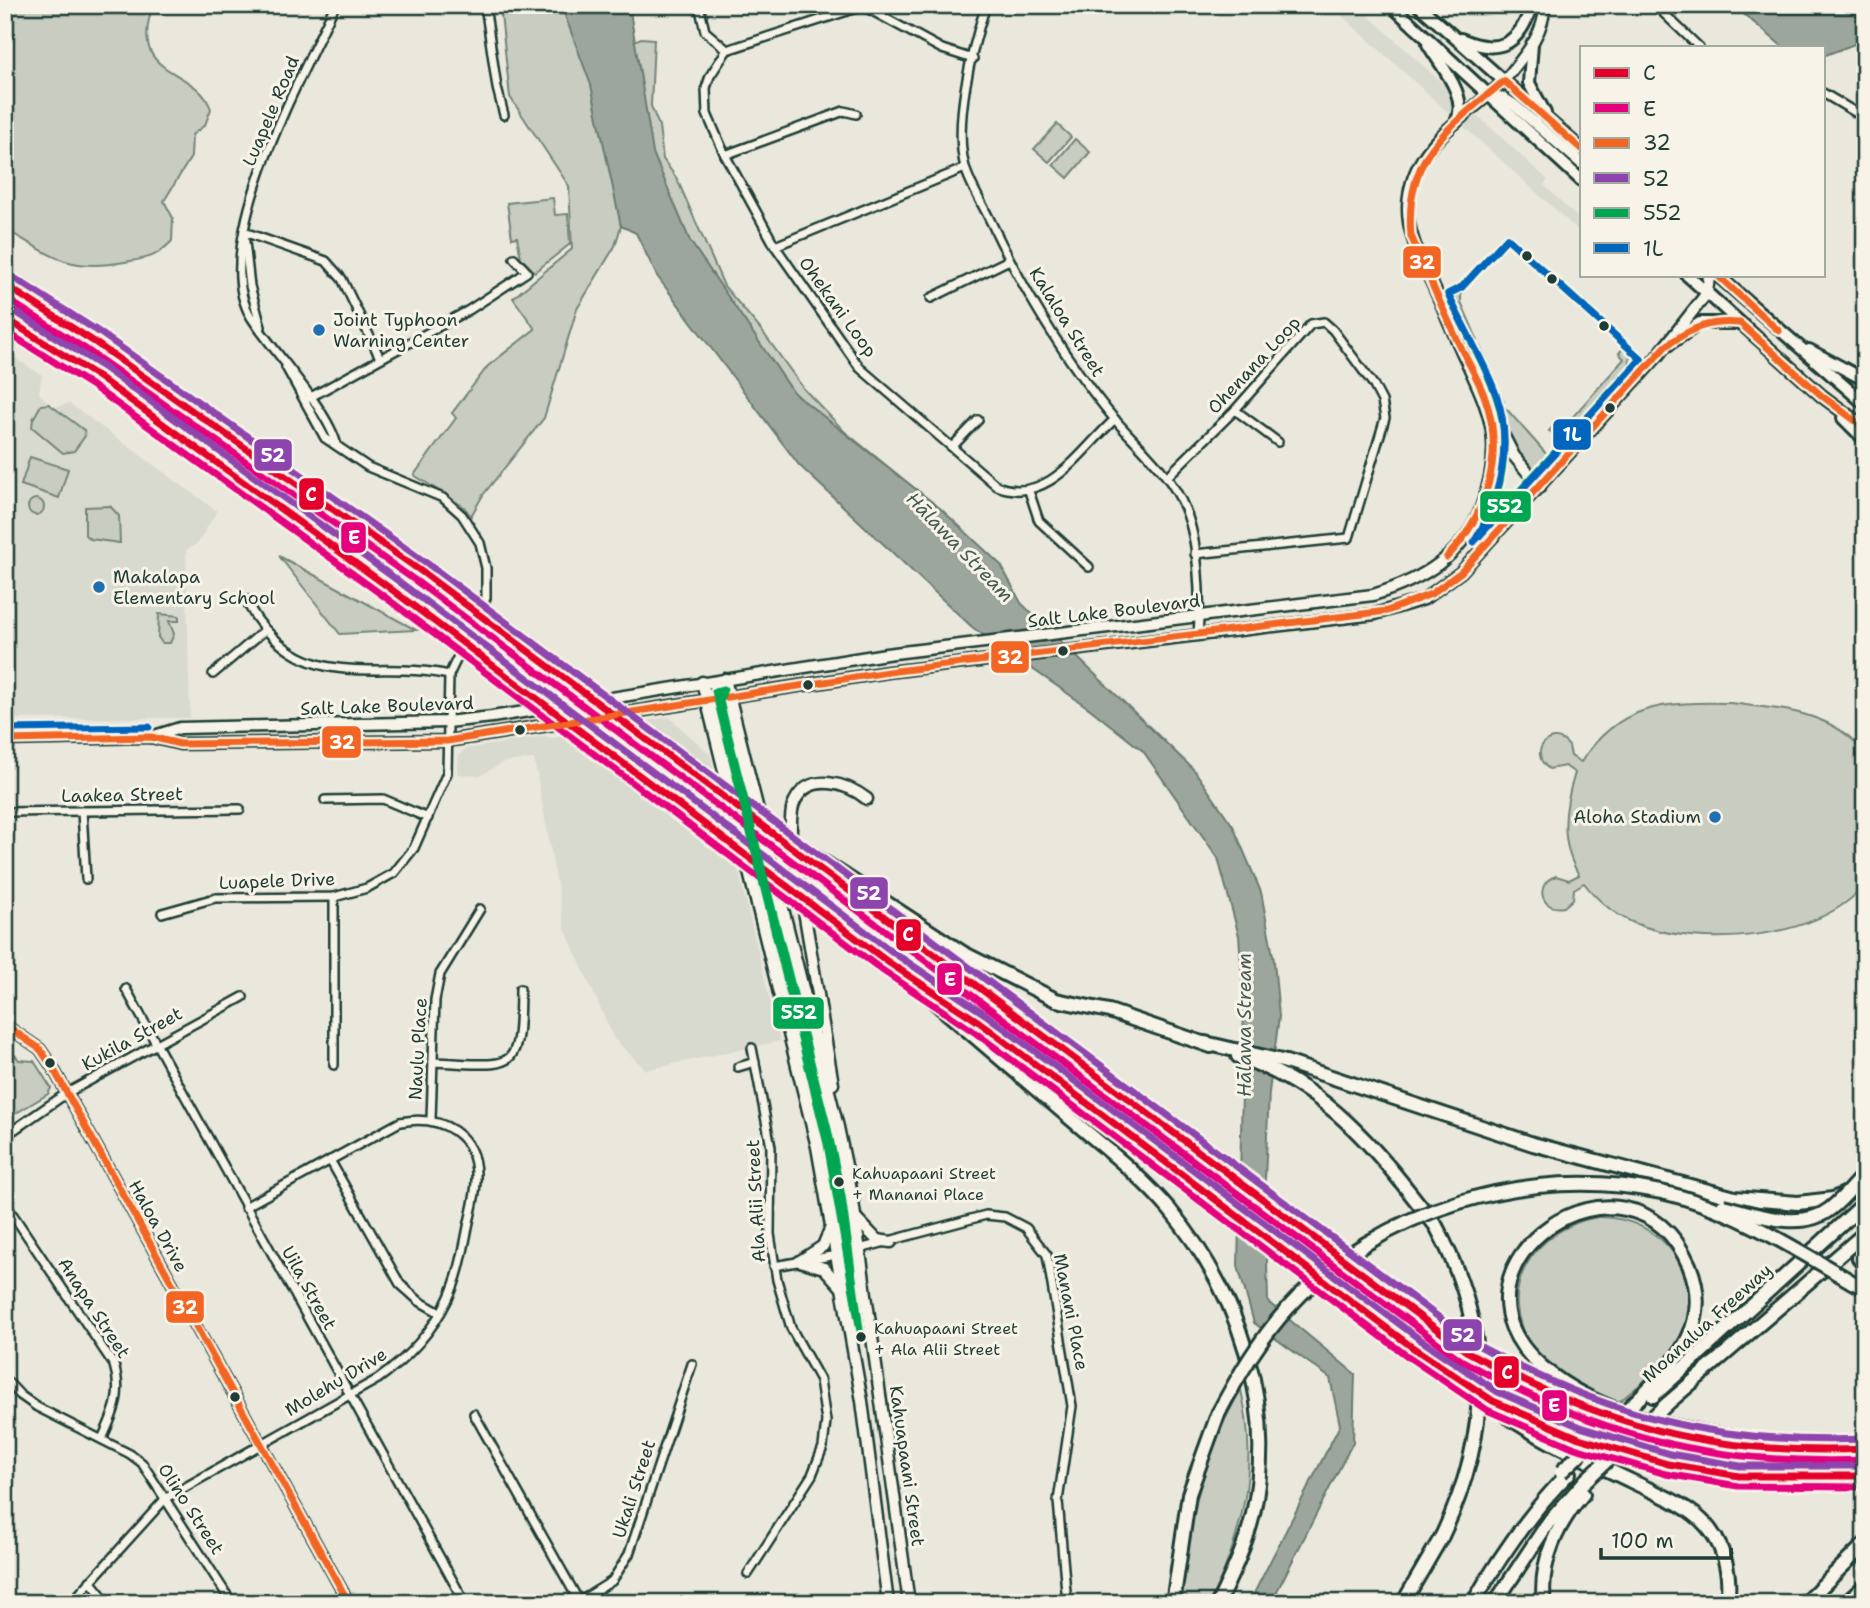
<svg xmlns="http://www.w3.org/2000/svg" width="1870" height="1608" font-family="'Shantell Sans',sans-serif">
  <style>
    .built { fill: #d9dacf }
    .green { fill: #c8ccc1; stroke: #74847a; stroke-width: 2 }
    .water { fill: #9ca69c; stroke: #6a7c72; stroke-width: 2 }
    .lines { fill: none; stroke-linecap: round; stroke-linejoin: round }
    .minor-casing { stroke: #1f3d34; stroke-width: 12 }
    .tertiary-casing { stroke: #1f3d34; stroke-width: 14 }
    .secondary-casing { stroke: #1f3d34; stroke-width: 15 }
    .primary-casing { stroke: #1f3d34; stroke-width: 16 }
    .motorway-casing { stroke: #1f3d34; stroke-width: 18 }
    .minor { stroke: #f7f3e8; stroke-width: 7 }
    .tertiary { stroke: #f7f3e8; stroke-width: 9 }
    .secondary { stroke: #f7f3e8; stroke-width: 10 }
    .primary { stroke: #f7f3e8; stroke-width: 10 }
    .motorway { stroke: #f7f3e8; stroke-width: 12 }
    .motorway-bridge-casing { stroke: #1f3d34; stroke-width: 18; stroke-linecap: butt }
    .motorway-bridge { stroke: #f7f3e8; stroke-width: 12 }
    .bus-1-casing { stroke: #f7f3e8; stroke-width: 12 }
    .bus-2-casing { stroke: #f7f3e8; stroke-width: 12 }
    .bus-3-casing { stroke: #f7f3e8; stroke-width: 12 }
    .bus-4-casing { stroke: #f7f3e8; stroke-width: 12 }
    .bus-5-casing { stroke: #f7f3e8; stroke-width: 12 }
    .bus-6-casing { stroke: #f7f3e8; stroke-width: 12 }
    .bus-1 { stroke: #e4002b; stroke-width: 7 }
    .bus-2 { stroke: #e5007d; stroke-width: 7 }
    .bus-3 { stroke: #f26522; stroke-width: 7 }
    .bus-4 { stroke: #8e44ad; stroke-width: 7 }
    .bus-5 { stroke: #00a651; stroke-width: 7 }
    .bus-6 { stroke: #0065bd; stroke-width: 7 }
    .bus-dot { fill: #1f3d34; stroke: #f7f3e8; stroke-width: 2.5 }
    .poi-dot { fill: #1f6fb2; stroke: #f7f3e8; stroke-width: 2.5 }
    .labels { text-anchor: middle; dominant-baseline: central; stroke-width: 6; stroke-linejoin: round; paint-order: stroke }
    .bus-label { font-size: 16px; fill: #1f3d34; stroke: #f7f3e8; text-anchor: start }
    .street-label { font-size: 18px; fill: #1f3d34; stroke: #f7f3e8 }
    .poi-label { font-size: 18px; fill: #1f3d34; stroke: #f7f3e8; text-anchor: start }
    .water-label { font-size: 19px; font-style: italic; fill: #445c53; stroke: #f7f3e8 }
    .line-badge { stroke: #f7f3e8; stroke-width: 2.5 }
    .badge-label { font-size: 19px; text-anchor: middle; font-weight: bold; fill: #fff }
  </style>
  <rect width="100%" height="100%" fill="#eae8dd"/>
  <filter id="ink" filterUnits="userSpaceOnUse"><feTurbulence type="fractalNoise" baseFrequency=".0143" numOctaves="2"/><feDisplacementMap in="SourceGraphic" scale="14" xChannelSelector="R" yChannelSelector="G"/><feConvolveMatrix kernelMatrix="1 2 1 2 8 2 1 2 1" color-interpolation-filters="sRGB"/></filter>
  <g filter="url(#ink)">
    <g class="built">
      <polygon points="1330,5 1357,5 1548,180 1544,185 1581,221 1581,233"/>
      <polygon points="5,352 42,375 39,393 50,404 57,407 69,403 217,511 198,543 186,550 190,718 5,719"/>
      <polygon points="669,717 710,754 780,1041 646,1070 614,1039 565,929 534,759 504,762 480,776 457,774 459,755 465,749 545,736 552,738"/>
    </g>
    <g class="green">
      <path d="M5,5H153C127,81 195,64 211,109L205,125L192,135L191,157L164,201L173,218L172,241C155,258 149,258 125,262C67,272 54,257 5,229Z"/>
      <polygon points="500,5 591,5 621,226 615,246 577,309 544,418 483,495 471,516 464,507 414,475 456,418 452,413 488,366 535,329 513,298 572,249 569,186 510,97"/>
      <polygon points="641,38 654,39 651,106 659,126 663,159 677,179 724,286 762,331 804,389 844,431 919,492 810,428 655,212 627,44"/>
      <polygon points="1057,124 1071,137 1049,162 1034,149"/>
      <polygon points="1075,139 1090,152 1068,178 1053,165"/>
      <polygon points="553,198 555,215 568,214 570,244 535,272 521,258 517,237 512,238 507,203"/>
      <polygon points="1489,256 1491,258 1461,293 1461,302 1504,401 1503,405 1547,455 1547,458 1534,469 1527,468 1520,460 1447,299 1450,292 1464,284"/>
      <polygon points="1535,258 1629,342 1630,366 1565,439 1549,431 1555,424 1562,429 1624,359 1619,353 1624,347 1531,263"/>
      <polygon points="49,404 84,430 85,436 74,451 63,453 32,427 33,419 41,405"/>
      <polygon points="30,457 68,469 59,498 21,485"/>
      <circle cx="36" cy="507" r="8"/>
      <polygon points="110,506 119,516 120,543 90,539 85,535 85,507"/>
      <polygon points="279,556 416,630 340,634"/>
      <polygon points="159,614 179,616 179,621 169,621 174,634 170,643 162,643 158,637"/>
      <path d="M1729,703C1778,709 1832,710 1865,753V884C1821,941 1697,949 1634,923C1613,914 1598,901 1584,883L1574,889L1573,899L1564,907C1540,912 1534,883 1556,876L1569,880L1579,875C1559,842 1564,807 1575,773L1565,766L1549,769C1526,752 1552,724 1569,746L1571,756L1581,762C1619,703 1665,702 1729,703Z"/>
      <polygon points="5,1037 13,1043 13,1053 19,1060 34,1061 51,1088 48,1094 8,1118 10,1121 5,1125"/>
      <path d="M1598,1217C1662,1216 1713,1279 1679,1340C1665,1367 1638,1386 1615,1405C1594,1394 1567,1385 1548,1370C1541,1365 1537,1355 1532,1348C1493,1290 1534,1228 1598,1217Z"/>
      <path d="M1241,1390C1259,1466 1243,1534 1210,1603H1180C1191,1521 1198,1462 1241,1390Z"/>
    </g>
    <g class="water">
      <polygon points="561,5 629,5 653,153 690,241 794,393 941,509 1001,565 1021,603 1194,770 1233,826 1261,892 1274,961 1279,1017 1269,1092 1265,1179 1268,1302 1355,1374 1353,1442 1271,1603 1249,1603 1340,1425 1330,1378 1254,1323 1238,1266 1244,1003 1239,936 1218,858 1143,751 1090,709 972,627 799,465 657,276 636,233 621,226 591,85"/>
      <polygon points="1733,5 1865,5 1865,40 1823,56 1823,47 1783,47"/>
    </g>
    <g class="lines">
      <g class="minor-casing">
        <g id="minor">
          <path d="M335,5C303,75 207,246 251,317C273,352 329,410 337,446"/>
          <polyline points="485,5 497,88 504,115"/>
          <path d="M699,5L705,31L727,50L710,76L706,88L707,114L725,155L775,246L860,368L997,486C1048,506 1081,450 1115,419"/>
          <path d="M986,5C972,48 953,123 965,167C970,185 982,203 990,220C1022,287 1060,352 1107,410C1133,443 1169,469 1185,509C1199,542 1201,600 1198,635"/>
          <polyline points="1048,5 1053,5"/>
          <polyline points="1655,5 1699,47"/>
          <polyline points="727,50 863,6 942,49 973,59"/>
          <polyline points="1823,93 1865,118"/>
          <polyline points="725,155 844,111 856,114"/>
          <polyline points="244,232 326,261 342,279 380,358"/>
          <polyline points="244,233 250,286 261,327"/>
          <polyline points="775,246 965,168"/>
          <polyline points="931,298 1009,260"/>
          <polyline points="309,398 469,310 527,272 514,258"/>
          <polyline points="1235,410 1278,442"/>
          <polyline points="953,446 978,420"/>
          <polyline points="1168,476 1235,410 1311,324 1324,322 1333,330 1373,384 1382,401 1385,418 1349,538 1195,554"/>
          <polyline points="1029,491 1039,521 1089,567"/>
          <path d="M246,599C252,615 261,626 274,638C324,688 386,660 449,675"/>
          <polyline points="213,674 265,630"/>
          <polyline points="325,800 383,799 428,818"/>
          <polyline points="82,811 86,879"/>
          <polyline points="5,812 240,809"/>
          <polyline points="162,913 215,898 334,897 367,888 394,873 414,848 447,773 449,675 486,598 486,568 480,543 462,515 443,498 368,467 325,438 286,367"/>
          <polyline points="126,989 465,1603"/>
          <path d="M433,1062C516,1065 519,1076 520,989"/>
          <polyline points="334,1065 334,897"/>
          <polyline points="738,1067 755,1062"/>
          <polyline points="431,1119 435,1000 440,974 480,909"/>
          <polyline points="5,1136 67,1093 243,997"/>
          <polyline points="330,1160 400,1284 419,1301 440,1313"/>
          <path d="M5,1203L114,1365C123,1394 114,1413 102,1439"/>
          <polyline points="774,1266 837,1255 986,1215 1005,1217 1026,1228 1047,1255 1072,1406 1058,1501 1067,1603"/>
          <polyline points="5,1379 20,1395 37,1407 130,1454 142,1463 232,1603"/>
          <polyline points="474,1414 580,1603"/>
          <polyline points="748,1574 812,1475 823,1447 826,1421 820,1380 791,1328 777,1280 770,1234 771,1147 752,1048"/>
          <polyline points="90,1581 108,1603"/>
          <path d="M71,1603L166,1498L378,1379C408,1358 432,1332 448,1299C459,1276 463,1252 468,1227C471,1212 476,1196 476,1180C478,1134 441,1114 400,1122L245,1207"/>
          <polyline points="577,1603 612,1581 629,1554 692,1364"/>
        </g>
      </g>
      <g class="tertiary-casing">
        <g id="tertiary">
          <path d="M1504,81C1522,58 1544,36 1545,5"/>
          <polyline points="5,1025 40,1049 53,1068 349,1603"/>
        </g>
      </g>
      <g class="secondary-casing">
        <g id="secondary">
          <polyline points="1491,411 1514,456 1540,487"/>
          <polyline points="725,679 838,1127 852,1194 909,1603"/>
          <polyline points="702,682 817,1147 862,1401 888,1603"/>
          <path d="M151,737L180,728L447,722L492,717L886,654L1373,595C1422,580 1464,556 1482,505C1505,441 1490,412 1463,354C1452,330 1442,305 1431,281C1418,254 1404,227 1409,196C1416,142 1469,115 1504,81"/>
          <polyline points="5,740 151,737 180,744 447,741 888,672 1375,614 1424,599 1461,572 1656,358 1707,293 1709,275"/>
          <path d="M833,1084L791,833C791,823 790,810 795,801C810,771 848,784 867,799"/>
          <polyline points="856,1218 877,1240 891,1242"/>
          <polyline points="800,1261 824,1268 842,1288"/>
          <polyline points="800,1261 823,1246 831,1227"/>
        </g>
      </g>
      <g class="primary-casing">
        <g id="primary">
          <polyline points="1391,5 1581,180"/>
          <polyline points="1418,5 1581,149"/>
          <path d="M1461,39C1498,55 1519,46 1532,5"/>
          <path d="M1428,44C1440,65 1470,97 1456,122"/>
          <polyline points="1532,44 1529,83 1545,113"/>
          <polyline points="1488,97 1503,98 1514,105 1581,163"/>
          <polyline points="1687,275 1822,396 1865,428"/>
          <polyline points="1717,275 1865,404"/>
          <polyline points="1666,346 1700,323 1740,323"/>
          <polyline points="1809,350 1865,380"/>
          <polyline points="1843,418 1865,440"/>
        </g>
      </g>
      <g class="motorway-casing">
        <g id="motorway">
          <polyline points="5,285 93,341 422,572"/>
          <polyline points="5,318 97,376 391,589"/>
          <polyline points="685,769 707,786"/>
          <polyline points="823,915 979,1022 1412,1347 1493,1401 1579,1438 1668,1464 1739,1476 1778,1478 1865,1476"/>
          <path d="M931,999C978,1039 1024,1079 1071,1119C1105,1148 1140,1175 1169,1209C1239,1293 1277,1405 1253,1514C1246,1545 1232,1574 1218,1603"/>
          <polyline points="1056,1000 1109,1011 1211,1046"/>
          <path d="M1008,1011L1466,1351C1591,1425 1719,1461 1865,1449"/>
          <polyline points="1205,1043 1286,1062 1533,1144 1735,1198 1798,1203 1833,1199 1865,1185"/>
          <path d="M1238,1056C1333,1090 1377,1151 1436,1226"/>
          <polyline points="1865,1244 1859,1258 1865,1266"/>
          <polyline points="1852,1282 1865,1288"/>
          <polyline points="1653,1396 1865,1203"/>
          <path d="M1639,1398C1678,1361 1713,1323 1689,1265C1630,1128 1426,1265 1542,1367C1605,1422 1701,1432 1781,1444"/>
          <polyline points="1667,1404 1865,1233"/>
          <path d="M1500,1411C1541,1441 1588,1460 1633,1482C1656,1493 1681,1502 1700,1519C1723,1540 1732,1572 1727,1603"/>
          <polyline points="1173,1603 1189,1494 1218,1414"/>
          <polyline points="1403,1603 1442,1536"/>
          <path d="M1473,1603C1500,1556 1530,1512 1569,1473"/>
          <polyline points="1495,1603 1548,1523 1586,1480"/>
          <path d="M1544,1603C1539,1563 1557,1524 1583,1494"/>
          <polyline points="1805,1603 1865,1544"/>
          <polyline points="1846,1603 1865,1586"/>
        </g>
      </g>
      <use href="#minor" class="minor"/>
      <use href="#tertiary" class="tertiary"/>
      <use href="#secondary" class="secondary"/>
      <use href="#primary" class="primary"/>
      <use href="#motorway" class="motorway"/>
      <g class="motorway-bridge-casing">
        <g id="motorway-bridge">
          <polyline points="422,572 685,769"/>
          <polyline points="391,589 823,915"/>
          <polyline points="707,786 963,953 1056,1000"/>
          <polyline points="802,857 1008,1011"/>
          <path d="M1723,1206C1755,1214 1801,1232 1830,1209C1843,1199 1854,1185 1865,1173"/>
          <path d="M1436,1226C1492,1331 1493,1429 1442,1536"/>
          <path d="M1218,1414C1238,1376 1259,1340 1288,1308C1378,1208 1531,1164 1661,1192C1730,1207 1791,1246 1852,1282"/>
          <polyline points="1561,1472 1639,1398"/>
          <polyline points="1586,1480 1667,1404"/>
        </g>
      </g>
      <use href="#motorway-bridge" class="motorway-bridge"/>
      <g class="bus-1-casing">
        <g id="bus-1">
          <path d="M5,285L93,341L422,572L1466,1351C1601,1425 1710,1456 1865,1449"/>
          <polyline points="5,318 97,376 391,589 888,962 979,1022 1412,1347 1493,1401 1579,1438 1668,1464 1739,1476 1865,1476"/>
        </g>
      </g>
      <g class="bus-2-casing">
        <g id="bus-2">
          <path d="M5,298L87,350L416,581L1461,1360C1597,1435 1709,1466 1865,1460"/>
          <polyline points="5,331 91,385 385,597 882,970 973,1031 1406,1355 1487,1410 1575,1448 1666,1474 1738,1486 1865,1487"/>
        </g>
      </g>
      <g class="bus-3-casing">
        <g id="bus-3">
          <polyline points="1717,275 1779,331"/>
          <path d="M1447,557C1487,516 1505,454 1485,398C1478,378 1466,359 1457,340C1441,305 1426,271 1411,236C1404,154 1448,129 1504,81L1581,149"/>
          <path d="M5,740L151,737L180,744L447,741L888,672L1387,611L1431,594L1461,572L1666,346C1691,328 1709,320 1740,323L1822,396L1865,428"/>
          <polyline points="5,1025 40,1049 53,1068 349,1603"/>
        </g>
      </g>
      <g class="bus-4-casing">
        <g id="bus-4">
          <path d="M11,276L99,332L428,564L1472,1342C1605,1415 1712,1445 1865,1439"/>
          <polyline points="11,309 103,367 397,580 894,953 985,1014 1418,1338 1498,1392 1583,1428 1670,1454 1740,1466 1865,1466"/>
        </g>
      </g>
      <g class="bus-5-casing">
        <g id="bus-5">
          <path d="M1507,238L1641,359L1478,536C1503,497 1512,441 1496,396C1484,361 1463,328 1448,294L1462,287Z"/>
          <polygon points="724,689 720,701 828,1129 842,1196 861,1337 827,1144 715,691"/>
        </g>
      </g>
      <g class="bus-6-casing">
        <g id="bus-6">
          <path d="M1507,238L1641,359L1474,542C1500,500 1513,445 1497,397C1485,362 1463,328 1448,294L1462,287Z"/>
          <polyline points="5,729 149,727"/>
        </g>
      </g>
      <use href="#bus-1" class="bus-1"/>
      <use href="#bus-2" class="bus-2"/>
      <use href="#bus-3" class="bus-3"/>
      <use href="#bus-4" class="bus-4"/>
      <use href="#bus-5" class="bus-5"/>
      <use href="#bus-6" class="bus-6"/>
    </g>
  </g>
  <g class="bus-dot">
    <circle cx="1527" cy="256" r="6"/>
    <circle cx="1552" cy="279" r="6"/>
    <circle cx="1604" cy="326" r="6"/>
    <circle cx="1610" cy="408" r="6"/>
    <circle cx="1063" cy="651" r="6"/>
    <circle cx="808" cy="685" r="6"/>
    <circle cx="520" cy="730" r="6"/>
    <circle cx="50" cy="1063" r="6"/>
    <circle cx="839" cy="1182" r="6"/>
    <circle cx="861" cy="1337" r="6"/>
    <circle cx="235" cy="1397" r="6"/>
  </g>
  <g class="poi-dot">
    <circle cx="319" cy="330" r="7"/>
    <circle cx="99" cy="587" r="7"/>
    <circle cx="1715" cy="817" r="7"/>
  </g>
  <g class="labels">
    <g class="bus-label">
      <text x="852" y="1173">Kahuapaani Street<tspan x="852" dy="21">+ Mananai Place</tspan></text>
      <text x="874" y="1328">Kahuapaani Street<tspan x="874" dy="21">+ Ala Alii Street</tspan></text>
    </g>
    <g class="street-label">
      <text transform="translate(271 111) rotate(-67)">Luapele Road</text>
      <text transform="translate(838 307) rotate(54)">Ohekani Loop</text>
      <text transform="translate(1067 322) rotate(58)">Kalaloa Street</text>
      <text transform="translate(1254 365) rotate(-47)">Ohenana Loop</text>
      <text transform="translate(1114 611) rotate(-7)">Salt Lake Boulevard</text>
      <text transform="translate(387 706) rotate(-2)">Salt Lake Boulevard</text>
      <text transform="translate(122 795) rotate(-1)">Laakea Street</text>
      <text transform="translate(277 881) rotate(-2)">Luapele Drive</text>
      <text transform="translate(132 1039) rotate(-29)">Kukila Street</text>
      <text transform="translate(418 1049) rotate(-87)">Naulu Place</text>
      <text transform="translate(756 1201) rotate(-93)">Ala Alii Street</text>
      <text transform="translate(158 1226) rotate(61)">Haloa Drive</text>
      <text transform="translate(309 1288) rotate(61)">Uila Street</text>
      <text transform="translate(94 1308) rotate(57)">Anapa Street</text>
      <text transform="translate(1071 1312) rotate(79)">Manani Place</text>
      <text transform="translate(1707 1323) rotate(-42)">Moanalua Freeway</text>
      <text transform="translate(336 1382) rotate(-31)">Molehu Drive</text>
      <text transform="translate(907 1466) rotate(82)">Kahuapaani Street</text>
      <text transform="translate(634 1489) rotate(-72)">Ukali Street</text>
      <text transform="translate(191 1509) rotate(57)">Olino Street</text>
    </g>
    <g class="poi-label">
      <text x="333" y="320">Joint Typhoon<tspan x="333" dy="21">Warning Center</tspan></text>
      <text x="113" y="577">Makalapa<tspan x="113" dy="21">Elementary School</tspan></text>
      <text x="1701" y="817" text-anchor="end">Aloha Stadium</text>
    </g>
    <g class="water-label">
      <text transform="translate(960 547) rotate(46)">Hālawa Stream</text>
      <text transform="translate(1244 1025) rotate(-90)">Hālawa Stream</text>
    </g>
  </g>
  <g class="line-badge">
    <rect x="1402" y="245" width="40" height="34" rx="7" fill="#f26522"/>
    <rect x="1552" y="418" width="40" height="33" rx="7" fill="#0065bd"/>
    <rect x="253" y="438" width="40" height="34" rx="7" fill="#8e44ad"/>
    <rect x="298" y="477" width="27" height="34" rx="7" fill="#e4002b"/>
    <rect x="1479" y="490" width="53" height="33" rx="7" fill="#00a651"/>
    <rect x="340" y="521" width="27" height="33" rx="7" fill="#e5007d"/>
    <rect x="990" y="640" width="40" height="34" rx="7" fill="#f26522"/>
    <rect x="321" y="725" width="41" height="34" rx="7" fill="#f26522"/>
    <rect x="849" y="876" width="40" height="34" rx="7" fill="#8e44ad"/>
    <rect x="895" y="918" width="27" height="34" rx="7" fill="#e4002b"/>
    <rect x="936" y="962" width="27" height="34" rx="7" fill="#e5007d"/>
    <rect x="772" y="996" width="53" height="34" rx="7" fill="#00a651"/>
    <rect x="165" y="1290" width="40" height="34" rx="7" fill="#f26522"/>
    <rect x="1442" y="1318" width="41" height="34" rx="7" fill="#8e44ad"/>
    <rect x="1493" y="1355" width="27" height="34" rx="7" fill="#e4002b"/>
    <rect x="1541" y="1389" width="27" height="33" rx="7" fill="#e5007d"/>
  </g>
  <g class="badge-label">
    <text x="1422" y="269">32</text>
    <text x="1572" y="441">1L</text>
    <text x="273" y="462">52</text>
    <text x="311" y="501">C</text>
    <text x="1505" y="513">552</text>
    <text x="354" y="544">E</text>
    <text x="1010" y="664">32</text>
    <text x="342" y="749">32</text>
    <text x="869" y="900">52</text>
    <text x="908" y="941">C</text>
    <text x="950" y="986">E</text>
    <text x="799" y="1019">552</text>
    <text x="185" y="1314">32</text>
    <text x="1463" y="1342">52</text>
    <text x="1507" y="1379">C</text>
    <text x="1554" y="1412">E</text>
  </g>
  <rect width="1870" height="1608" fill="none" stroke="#f7f3e8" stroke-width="28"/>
  <rect x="14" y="14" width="1842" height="1580" fill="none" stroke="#1f3d34" stroke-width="2.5" filter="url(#ink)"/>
  <rect x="1580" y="46" width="245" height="231" fill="#f7f3e8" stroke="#a1aaa0" stroke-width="2"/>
  <rect x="1594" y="68" width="35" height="10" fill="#e4002b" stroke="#a1aaa0" stroke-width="2"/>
  <text x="1643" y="80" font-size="21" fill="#1f3d34">C</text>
  <rect x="1594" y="103" width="35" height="10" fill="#e5007d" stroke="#a1aaa0" stroke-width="2"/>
  <text x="1643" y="116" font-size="21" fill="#1f3d34">E</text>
  <rect x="1594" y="138" width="35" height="10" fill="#f26522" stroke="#a1aaa0" stroke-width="2"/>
  <text x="1643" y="150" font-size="21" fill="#1f3d34">32</text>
  <rect x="1594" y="173" width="35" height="10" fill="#8e44ad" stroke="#a1aaa0" stroke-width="2"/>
  <text x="1643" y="186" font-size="21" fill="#1f3d34">52</text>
  <rect x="1594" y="208" width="35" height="10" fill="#00a651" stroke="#a1aaa0" stroke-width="2"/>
  <text x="1643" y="220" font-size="21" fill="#1f3d34">552</text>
  <rect x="1594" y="243" width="35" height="10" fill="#0065bd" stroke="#a1aaa0" stroke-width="2"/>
  <text x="1643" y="256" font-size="21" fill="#1f3d34">1L</text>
  <path d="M1601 1548v10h130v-10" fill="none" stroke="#1f3d34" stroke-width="3.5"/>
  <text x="1611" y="1548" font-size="21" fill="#1f3d34" stroke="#f7f3e8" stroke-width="5" paint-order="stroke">100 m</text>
</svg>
